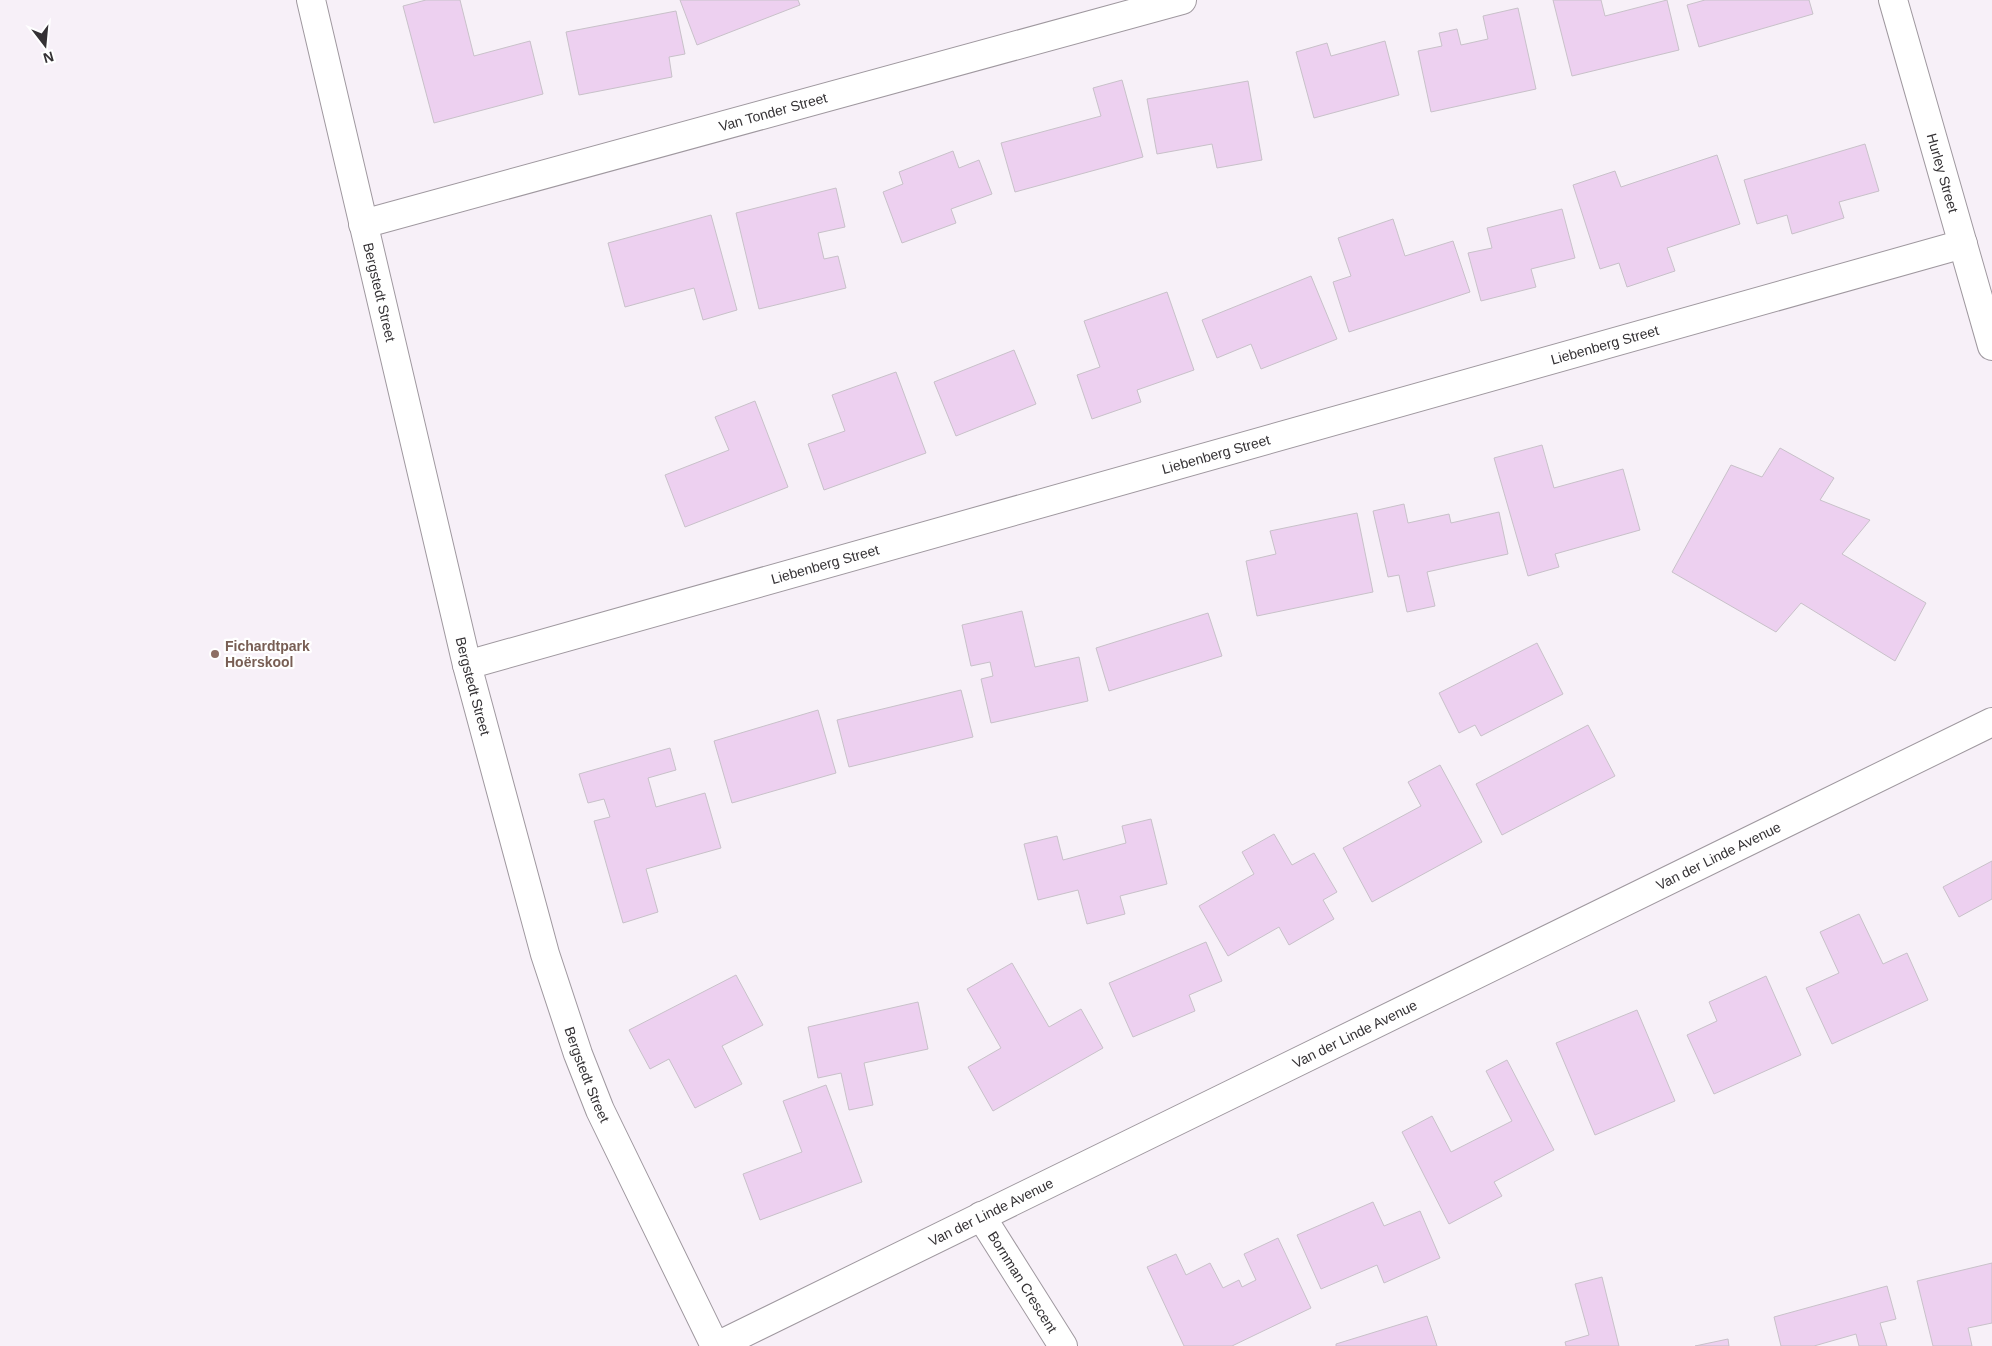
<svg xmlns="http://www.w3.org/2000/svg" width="1992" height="1346" font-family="Arial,sans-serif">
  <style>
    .building { fill: #edd0f0; stroke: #c8c1c9 }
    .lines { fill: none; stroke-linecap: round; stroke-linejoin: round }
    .minor-casing { stroke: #9f989f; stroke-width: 30 }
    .minor { stroke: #fff; stroke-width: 28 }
    .education-dot { fill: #8d6e63; stroke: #fff; stroke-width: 2 }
    .labels { text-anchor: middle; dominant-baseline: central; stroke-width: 4.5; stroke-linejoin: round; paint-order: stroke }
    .street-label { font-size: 14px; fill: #343134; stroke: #fff }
    .education-label { font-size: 14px; font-weight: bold; fill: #785e54; stroke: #fff; text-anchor: start }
  </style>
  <rect width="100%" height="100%" fill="#f7f0f8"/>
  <g class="building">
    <polygon points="426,0 460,0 474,56 530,41 543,94 434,123 403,6"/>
    <polygon points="680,0 798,0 800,5 697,45"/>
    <polygon points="1553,0 1601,0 1605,16 1667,0 1679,50 1572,76"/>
    <polygon points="1705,0 1809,0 1813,14 1699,47 1687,5"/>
    <polygon points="1518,8 1536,89 1431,112 1418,51 1442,46 1439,33 1457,29 1461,45 1488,39 1483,16"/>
    <polygon points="676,11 685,54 669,57 672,77 579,95 566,32"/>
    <polygon points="1385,41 1399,95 1314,118 1296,52 1327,43 1331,56"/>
    <polygon points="1122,80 1143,157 1015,192 1001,143 1101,116 1093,88"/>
    <polygon points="1248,81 1262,160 1217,168 1212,144 1157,154 1147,99"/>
    <polygon points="1865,144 1879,191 1839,202 1844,218 1792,234 1787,215 1757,224 1744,180"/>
    <polygon points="953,151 959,168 979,160 992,194 951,209 956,223 902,243 883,192 903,184 899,172"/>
    <polygon points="1717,155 1740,224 1667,248 1675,271 1627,287 1619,263 1600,269 1573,185 1615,171 1621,187"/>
    <polygon points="836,188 845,227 818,233 824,259 838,256 846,288 759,309 736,213"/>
    <polygon points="1562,209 1575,258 1531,269 1536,287 1481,301 1468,253 1492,248 1487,228"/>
    <polygon points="711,215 737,310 703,320 694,288 625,307 608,243"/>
    <polygon points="1393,219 1405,256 1453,241 1470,292 1349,332 1333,282 1351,276 1338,238"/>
    <polygon points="1311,276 1337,339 1261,369 1251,344 1217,358 1202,320"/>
    <polygon points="1167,292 1194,370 1137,390 1141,402 1092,419 1077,375 1100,367 1084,321"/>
    <polygon points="1014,350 1036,404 956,436 934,382"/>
    <polygon points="896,372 926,453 824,490 808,444 845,431 832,395"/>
    <polygon points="755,401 788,487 685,527 665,475 729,450 715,417"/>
    <polygon points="1542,445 1554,488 1623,469 1640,530 1555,554 1559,567 1528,576 1494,458"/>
    <polygon points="1780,448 1834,478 1820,500 1870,520 1842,554 1926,603 1895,661 1801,603 1776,632 1672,572 1731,465 1762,477"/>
    <polygon points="1404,504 1408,523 1449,514 1451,523 1499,512 1508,554 1427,572 1435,606 1407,612 1399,575 1388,577 1373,511"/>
    <polygon points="1357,513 1373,592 1257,616 1246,561 1276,554 1270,531"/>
    <polygon points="1022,611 1035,667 1079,657 1088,701 991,723 981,679 993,676 990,662 971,666 962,625"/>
    <polygon points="1208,613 1222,656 1109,691 1096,648"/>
    <polygon points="1537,643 1563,694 1481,736 1475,725 1459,733 1439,693"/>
    <polygon points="961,690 973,737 849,767 837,720"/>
    <polygon points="818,710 836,773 732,803 714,741"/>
    <polygon points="1588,725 1615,776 1502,835 1476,784"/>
    <polygon points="670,748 676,770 648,778 656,807 705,793 721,848 646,869 658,912 623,923 594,821 610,817 604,799 588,803 579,774"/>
    <polygon points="1440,765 1482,842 1372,902 1343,848 1421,806 1408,782"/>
    <polygon points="1151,819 1167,884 1120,896 1125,914 1087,924 1078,890 1038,900 1024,844 1057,836 1063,860 1126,843 1122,826"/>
    <polygon points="1274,834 1292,865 1314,853 1337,892 1323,900 1334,919 1289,945 1279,927 1228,956 1199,906 1254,874 1242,852"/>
    <polygon points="1992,861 1992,899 1959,917 1943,887"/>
    <polygon points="1859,914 1883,964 1907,953 1928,1000 1832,1044 1806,988 1839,973 1820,932"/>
    <polygon points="1206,942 1222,981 1189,995 1195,1011 1133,1037 1109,983"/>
    <polygon points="1012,963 1049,1027 1081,1009 1103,1048 993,1111 968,1067 1001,1048 967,989"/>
    <polygon points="736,975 763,1025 722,1046 742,1084 695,1108 669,1059 650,1069 629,1030"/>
    <polygon points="1766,976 1801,1055 1714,1094 1687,1035 1717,1021 1709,1002"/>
    <polygon points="918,1002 928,1049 864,1063 873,1105 849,1110 841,1073 818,1078 808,1027"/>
    <polygon points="1637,1010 1675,1101 1595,1135 1556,1043"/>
    <polygon points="1507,1060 1554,1150 1494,1182 1502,1196 1449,1224 1402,1132 1432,1116 1451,1152 1512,1121 1486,1071"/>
    <polygon points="826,1085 862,1182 760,1220 743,1174 802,1152 783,1101"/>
    <polygon points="1373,1202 1384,1226 1420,1211 1440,1258 1384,1283 1377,1265 1321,1289 1297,1235"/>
    <polygon points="1278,1238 1311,1308 1232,1346 1184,1346 1147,1267 1176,1254 1186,1275 1210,1263 1223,1288 1239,1280 1242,1287 1256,1280 1244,1254"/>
    <polygon points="1992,1263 1992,1323 1968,1328 1972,1346 1933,1346 1917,1281"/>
    <polygon points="1602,1277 1619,1346 1566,1346 1565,1342 1589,1335 1575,1284"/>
    <polygon points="1887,1286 1896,1319 1880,1323 1887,1346 1859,1346 1856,1334 1814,1346 1781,1346 1774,1317"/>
    <polygon points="1427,1316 1437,1346 1336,1346 1336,1344"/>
    <polygon points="1728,1339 1729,1346 1695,1346"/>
  </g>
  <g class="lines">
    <g class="minor-casing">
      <g id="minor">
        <path id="s1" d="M311,0L467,665L545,954L578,1054L600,1110L715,1346"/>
        <path id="s2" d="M1893,0L1992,346"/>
        <path id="s3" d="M363,224L1182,0"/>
        <path id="s4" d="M467,665L1963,244"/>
        <path id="s5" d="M981,1216L1063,1346"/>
        <path id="s6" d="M717,1346L1992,722"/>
      </g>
    </g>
    <use href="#minor" class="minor"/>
  </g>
  <circle class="education-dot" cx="215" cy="654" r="5"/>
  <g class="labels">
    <g class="street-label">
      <text stroke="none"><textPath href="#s3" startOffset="425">Van Tonder Street</textPath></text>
      <text stroke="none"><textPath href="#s2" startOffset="180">Hurley Street</textPath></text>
      <text stroke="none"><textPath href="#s1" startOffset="300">Bergstedt Street</textPath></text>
      <text stroke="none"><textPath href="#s4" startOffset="1182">Liebenberg Street</textPath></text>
      <text stroke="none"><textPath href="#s4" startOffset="778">Liebenberg Street</textPath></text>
      <text stroke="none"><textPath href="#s4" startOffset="372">Liebenberg Street</textPath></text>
      <text stroke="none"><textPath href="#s1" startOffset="705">Bergstedt Street</textPath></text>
      <text stroke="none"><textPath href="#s6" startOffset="1115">Van der Linde Avenue</textPath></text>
      <text stroke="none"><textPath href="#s6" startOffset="710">Van der Linde Avenue</textPath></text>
      <text stroke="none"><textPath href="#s1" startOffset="1110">Bergstedt Street</textPath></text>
      <text stroke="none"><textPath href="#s6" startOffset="305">Van der Linde Avenue</textPath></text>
      <text stroke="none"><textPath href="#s5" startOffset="78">Bornman Crescent</textPath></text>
    </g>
    <g class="education-label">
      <text x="225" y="646">Fichardtpark<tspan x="225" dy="16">Hoërskool</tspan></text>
    </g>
  </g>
  <g transform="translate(45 45) rotate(164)" stroke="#ffffff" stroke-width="4" paint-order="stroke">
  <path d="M0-4L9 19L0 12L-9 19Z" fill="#343134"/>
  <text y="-8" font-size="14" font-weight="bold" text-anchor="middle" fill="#343134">N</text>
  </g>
</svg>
